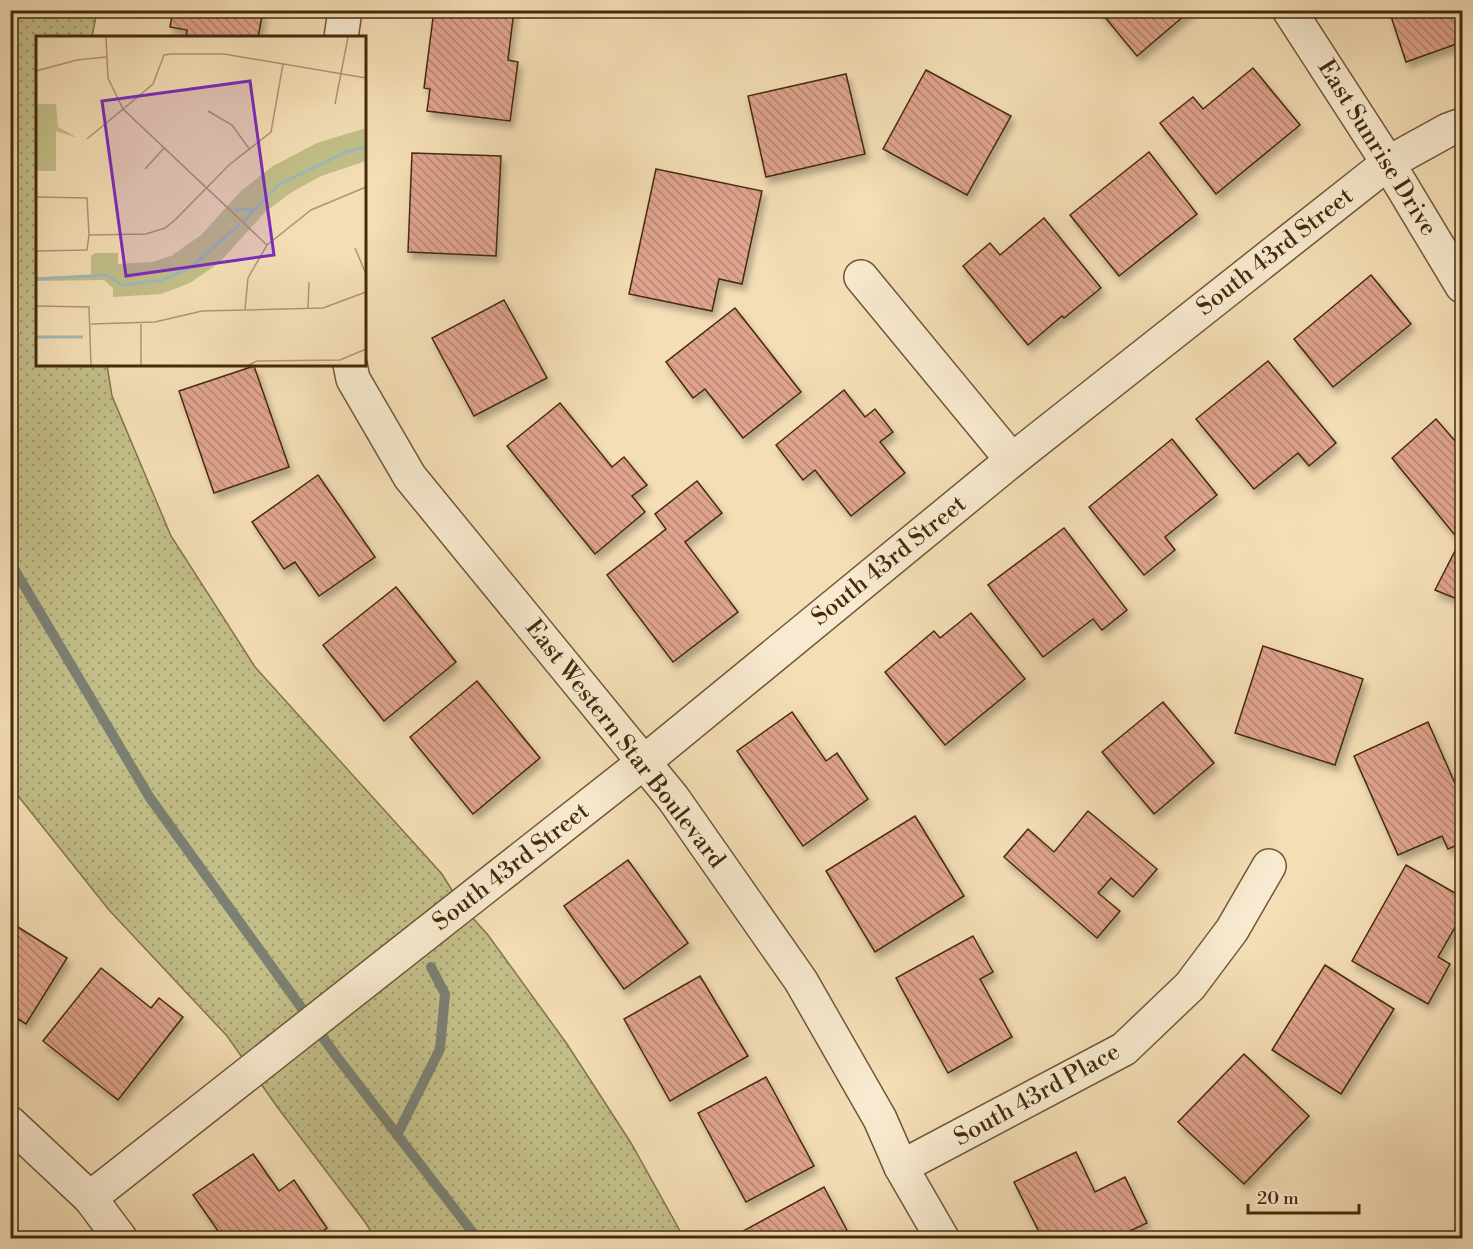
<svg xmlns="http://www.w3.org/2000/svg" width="1473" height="1249" font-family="'Libre Bodoni',serif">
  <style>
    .grass { fill: url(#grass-dots); stroke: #84744a; stroke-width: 1.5 }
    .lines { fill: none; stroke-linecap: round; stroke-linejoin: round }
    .stream { stroke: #7b8073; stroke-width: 10 }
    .building { fill: url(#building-back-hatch); stroke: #452a0c; stroke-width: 1.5; filter: url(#shadow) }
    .minor-casing { stroke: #715736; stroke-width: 36 }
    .minor { stroke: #f8ead0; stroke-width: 33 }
    .labels { text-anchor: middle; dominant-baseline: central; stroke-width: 5; stroke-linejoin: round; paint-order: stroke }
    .street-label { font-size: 24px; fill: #452a0c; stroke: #f8ead0 }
    .inset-river { fill: none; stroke: #9fbab8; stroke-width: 3 }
    .inset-road { fill: none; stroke: #ae9672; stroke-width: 1.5 }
    .view { fill: #7b2cbf; fill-opacity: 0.15; stroke: #7b2cbf; stroke-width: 3 }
    .inset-edge { fill: none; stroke: #452a0c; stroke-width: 3 }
  </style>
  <defs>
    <pattern id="grass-dots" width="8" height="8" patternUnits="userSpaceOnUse" patternTransform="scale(1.5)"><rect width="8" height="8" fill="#c3bf89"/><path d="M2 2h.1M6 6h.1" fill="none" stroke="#a09b6e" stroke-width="1.8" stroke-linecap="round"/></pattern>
    <pattern id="building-back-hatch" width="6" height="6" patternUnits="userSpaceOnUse" patternTransform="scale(1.5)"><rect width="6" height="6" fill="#dfa38e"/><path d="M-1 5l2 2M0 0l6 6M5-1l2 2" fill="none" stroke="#b78572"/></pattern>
    <filter id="shadow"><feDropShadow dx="3.5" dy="6" stdDeviation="3" flood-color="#0004"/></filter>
  </defs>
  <rect width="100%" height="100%" fill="#f4deb6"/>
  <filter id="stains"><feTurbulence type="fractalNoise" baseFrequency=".00333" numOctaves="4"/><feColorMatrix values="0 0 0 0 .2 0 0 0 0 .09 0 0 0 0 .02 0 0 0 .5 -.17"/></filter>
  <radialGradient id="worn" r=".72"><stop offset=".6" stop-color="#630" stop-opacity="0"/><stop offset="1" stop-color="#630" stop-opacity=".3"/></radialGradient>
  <polygon class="grass" points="10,11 97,11 92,37 38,38 38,364 107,365 112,396 171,536 255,667 442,874 461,905 488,935 567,1044 631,1143 684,1238 375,1238 365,1222 278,1108 227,1036 109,910 11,787"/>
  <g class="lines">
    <g class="stream">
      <polyline points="10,562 150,798 337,1057 477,1238"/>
      <polyline points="397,1135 440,1049 445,994 431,967"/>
    </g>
  </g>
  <g class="building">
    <polygon points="173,10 263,10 258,38 186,38 187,30 170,27"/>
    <polygon points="434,10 514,10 508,60 518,62 510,121 427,111 430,89 424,88"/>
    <polygon points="1099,10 1191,10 1137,56"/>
    <polygon points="1389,10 1462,10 1462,42 1406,62"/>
    <polygon points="1253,68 1300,125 1216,194 1160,123 1193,97 1203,109"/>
    <polygon points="926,70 1011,116 967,195 883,149"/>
    <polygon points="846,74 865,154 766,177 748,96"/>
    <polygon points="1149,152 1197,214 1119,276 1070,215"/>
    <polygon points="412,153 501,156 496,256 408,252"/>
    <polygon points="656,169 762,191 742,284 719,279 712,311 629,294"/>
    <polygon points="1044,218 1101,288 1064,318 1062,316 1028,345 963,266 990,243 1000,255"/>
    <polygon points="1371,275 1411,324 1333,387 1294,339"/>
    <polygon points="504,300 547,378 474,416 432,338"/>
    <polygon points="735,308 801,392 743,438 705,389 693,398 666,362"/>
    <polygon points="1268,361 1336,443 1309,466 1298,453 1254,489 1196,419"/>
    <polygon points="254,366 289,467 214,493 179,391"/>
    <polygon points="844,390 865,417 875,409 893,432 880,442 905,473 851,516 815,470 803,480 776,445"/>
    <polygon points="560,403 612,467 624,457 647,485 632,496 645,512 595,554 507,446"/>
    <polygon points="1436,419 1462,449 1462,527 1454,534 1392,458"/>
    <polygon points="1172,439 1217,495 1165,537 1175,550 1144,575 1089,507"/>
    <polygon points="318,475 375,557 319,596 295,562 284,569 252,522"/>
    <polygon points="697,481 722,513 685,542 738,612 673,662 607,575 666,529 655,514"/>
    <polygon points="1064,528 1127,610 1102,630 1093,619 1043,657 988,585"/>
    <polygon points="1462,542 1462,601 1435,590 1456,549"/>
    <polygon points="396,587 456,662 384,721 323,645"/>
    <polygon points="971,613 1025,679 945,745 885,672 934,631 940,638"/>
    <polygon points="1263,646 1363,679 1335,765 1235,733"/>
    <polygon points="477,681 540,758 473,814 410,737"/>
    <polygon points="1163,702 1214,763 1154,814 1102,752"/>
    <polygon points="792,712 826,761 837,753 868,799 803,846 737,751"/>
    <polygon points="1428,722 1457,788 1462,786 1462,843 1448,849 1442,836 1398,855 1354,756"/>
    <polygon points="1088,811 1157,869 1133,897 1111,878 1098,893 1120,911 1097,938 1004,857 1028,829 1054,852"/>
    <polygon points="915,816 964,896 875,952 826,871"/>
    <polygon points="628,860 688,943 624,989 564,906"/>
    <polygon points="1406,865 1462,897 1462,915 1438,957 1450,964 1428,1004 1352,961"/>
    <polygon points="10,922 67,958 26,1024 10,1014"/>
    <polygon points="973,936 993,972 980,979 1012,1037 948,1073 896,978"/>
    <polygon points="1325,965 1394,1009 1341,1094 1272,1050"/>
    <polygon points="101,968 151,1008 159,998 183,1017 118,1100 43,1041"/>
    <polygon points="700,976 748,1056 670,1101 624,1019"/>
    <polygon points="1244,1054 1309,1116 1244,1184 1178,1122"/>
    <polygon points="766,1077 814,1166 746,1202 698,1113"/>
    <polygon points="1076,1152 1095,1192 1125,1177 1147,1223 1115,1238 1042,1238 1014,1182"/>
    <polygon points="253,1154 279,1191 294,1180 327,1228 313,1238 223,1238 193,1195"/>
    <polygon points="824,1187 851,1238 735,1238 734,1236"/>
  </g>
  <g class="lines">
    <g class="minor-casing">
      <g id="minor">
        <polyline points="1289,10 1388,163 1462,286"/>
        <polyline points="341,38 345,10"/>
        <polyline points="861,277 1012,460"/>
        <polyline points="350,364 353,379 410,477 673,798 801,981 880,1119 901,1167 942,1238"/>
        <polyline points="10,1123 90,1198 120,1238"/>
        <polyline points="901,1167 1124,1049 1190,986 1232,930 1269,866"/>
        <polyline points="90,1198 644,762 1012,460 1388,163 1448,130 1462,125"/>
      </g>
    </g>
    <use href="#minor" class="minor"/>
  </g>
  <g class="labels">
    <g class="street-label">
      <text transform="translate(1377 148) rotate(58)">East Sunrise Drive</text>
      <text transform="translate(1275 252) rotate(-38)">South 43rd Street</text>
      <text transform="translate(889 561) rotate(-39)">South 43rd Street</text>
      <text transform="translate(625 744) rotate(52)">East Western Star Boulevard</text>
      <text transform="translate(511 867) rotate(-38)">South 43rd Street</text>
      <text transform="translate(1037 1095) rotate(-29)">South 43rd Place</text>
    </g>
  </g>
  <g transform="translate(36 36)">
    <rect width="330" height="330" fill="#f4deb6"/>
    <path d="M330,92V125L285,140L256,156L229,176L183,227L154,247L125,258L77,261V252L68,244L0,245V241L55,240V220L59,217H82V228L116,226L135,220L165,199L205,155L237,130L281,107Z" fill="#c3bf89"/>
    <path d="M20,68L22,91L42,102L20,95V135H0V68Z" fill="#c3bf89"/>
    <path class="inset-river" d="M198,173L217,174M208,185L242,149L310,116L330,111M0,243L70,239L86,249L126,244L154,232L204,188M0,301H47"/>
    <path class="inset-road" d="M70,1L72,42L87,73L231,209M0,35L41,24L70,21M299,68L312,1M172,75L196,89L214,114M51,103L117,48L128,19L135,18H188L330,42M109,133L128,112M0,161L51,162L53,199L51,214L0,215M53,199L110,198L129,192L140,183L193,129L235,96L247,28M319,212L330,238M0,270L53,271L55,329M209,273L212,242L231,209L275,174L330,151M272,273L273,246M55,288L119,286L166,275L287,272L330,256M105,288V329M213,329L221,325L304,324L330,313"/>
    <path class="view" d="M214,45L238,219L90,240L66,65Z"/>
    <rect width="330" height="330" class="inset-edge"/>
  </g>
  <rect width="1473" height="1249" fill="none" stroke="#f4deb6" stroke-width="36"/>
  <rect x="12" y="12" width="1449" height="1225" fill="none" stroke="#452a0c" stroke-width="3"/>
  <rect x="18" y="18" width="1437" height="1213" fill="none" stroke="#452a0c" stroke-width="1.5"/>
  <path d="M1248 1204v9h111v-9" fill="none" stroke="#452a0c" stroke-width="3"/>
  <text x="1257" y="1204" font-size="18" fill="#452a0c" stroke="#f8ead0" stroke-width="4.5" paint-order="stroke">20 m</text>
  <rect width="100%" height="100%" filter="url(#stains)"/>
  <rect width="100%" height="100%" fill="url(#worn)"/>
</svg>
